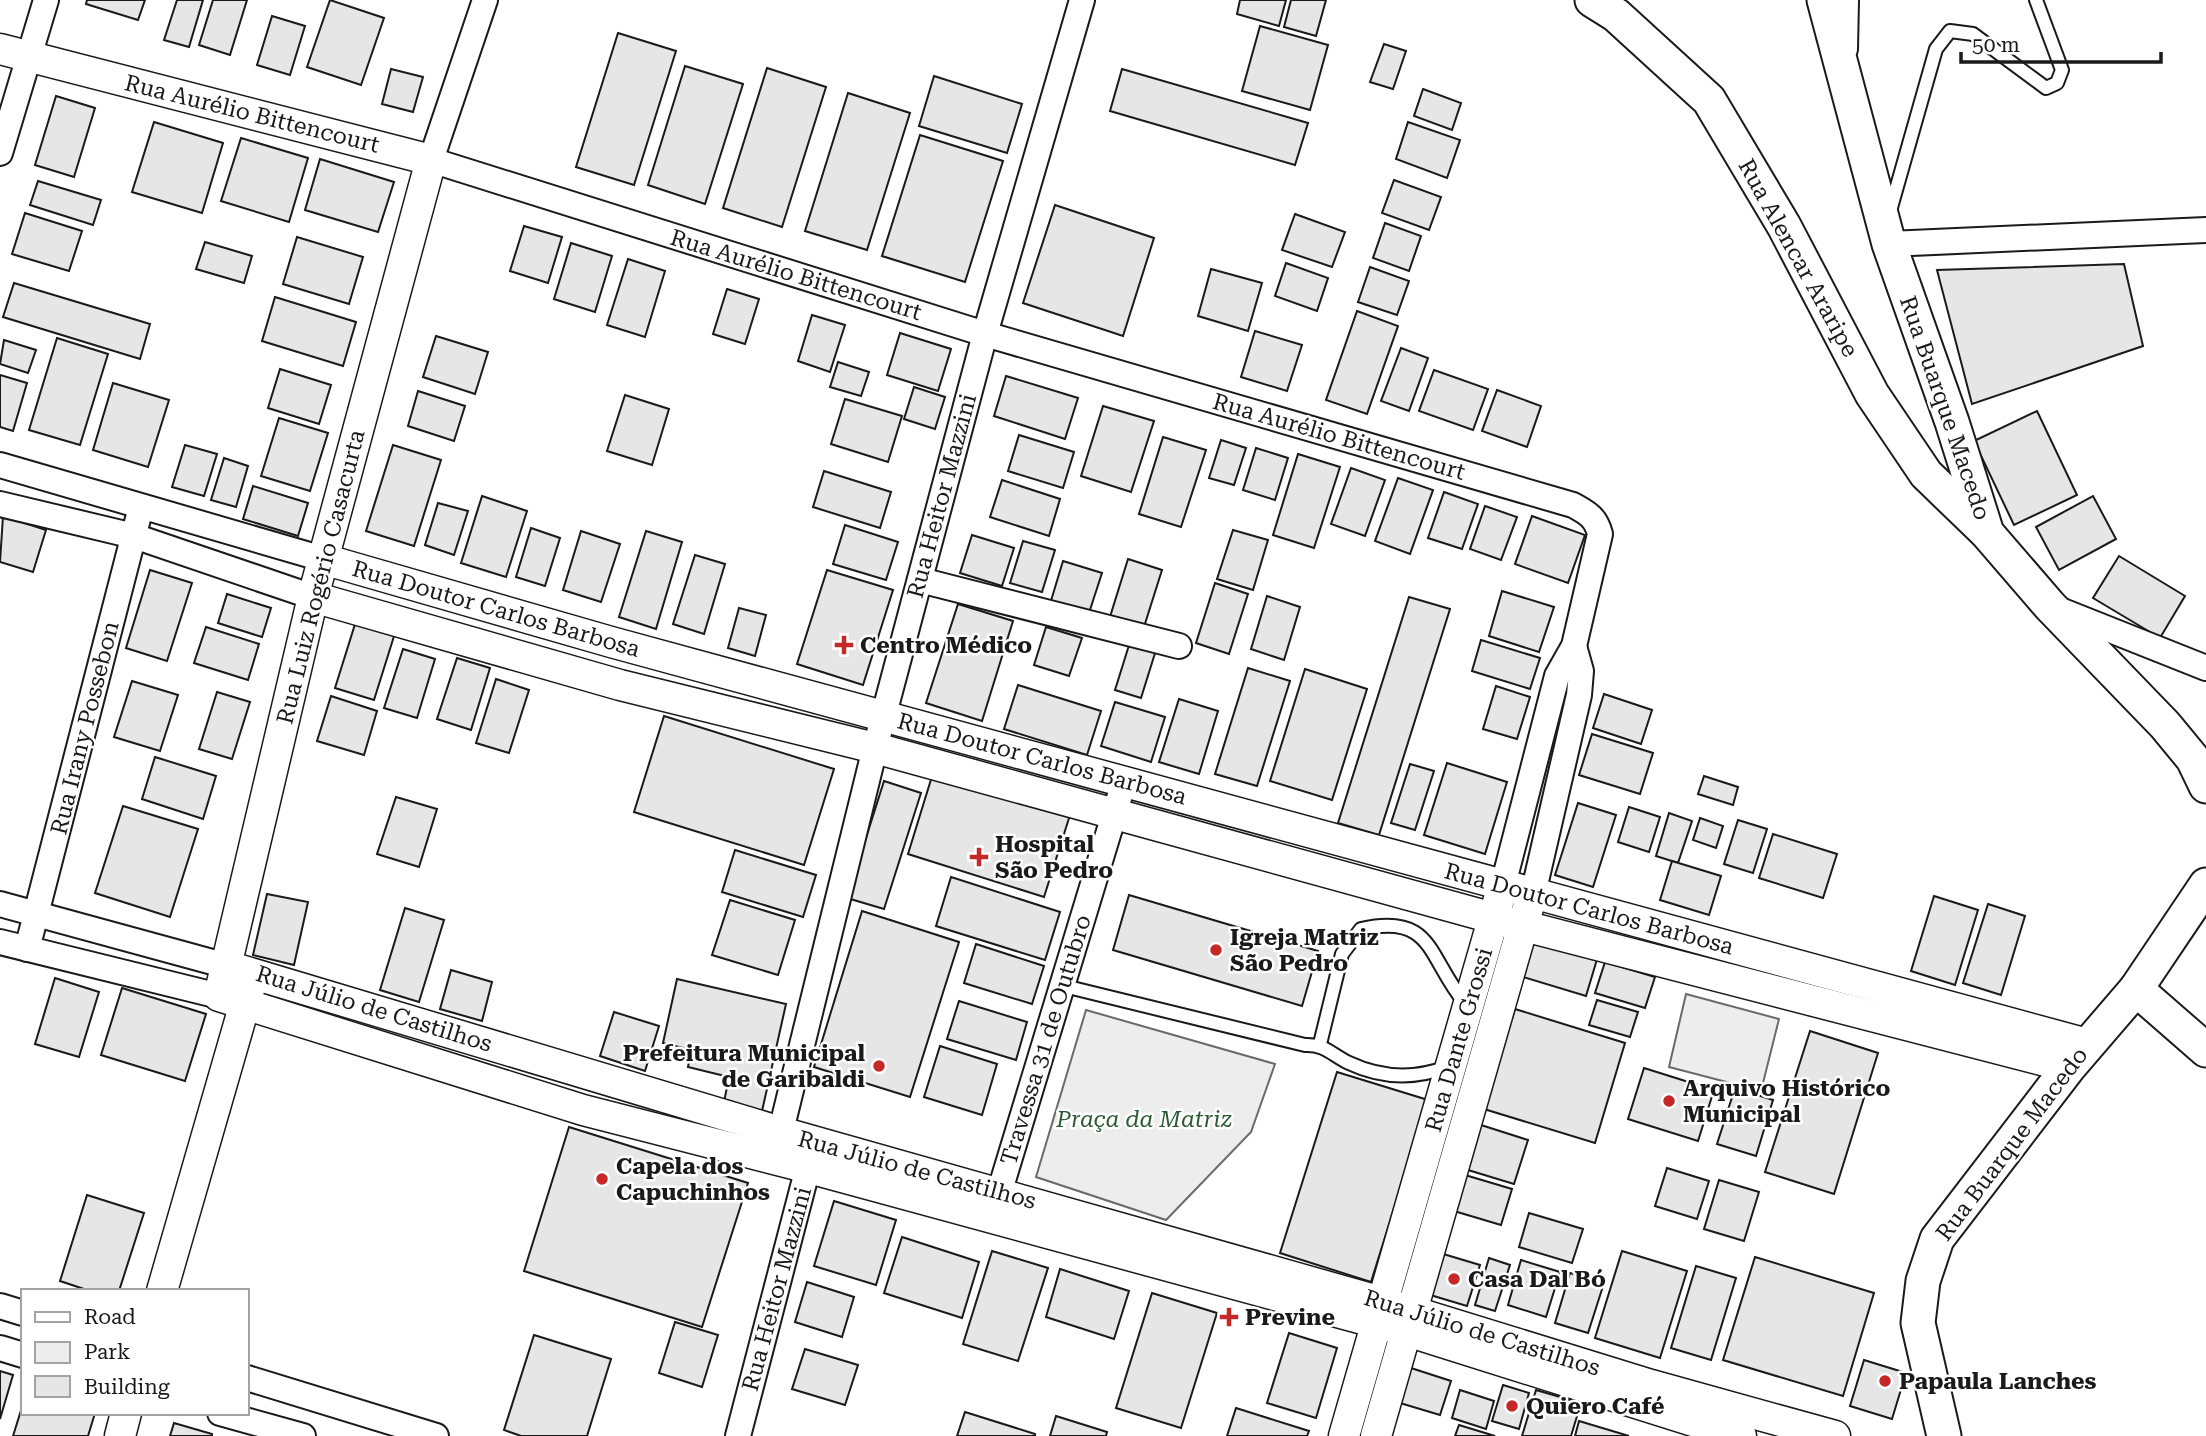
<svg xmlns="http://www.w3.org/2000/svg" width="2206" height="1436" font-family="'Roboto Serif',serif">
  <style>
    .green { fill: #ededed; stroke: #6a6a6a; stroke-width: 2 }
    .building { fill: #e6e6e6; stroke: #1a1a1a; stroke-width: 2 }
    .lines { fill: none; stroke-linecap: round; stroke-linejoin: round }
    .service-casing { stroke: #1a1a1a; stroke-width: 16 }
    .minor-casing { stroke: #1a1a1a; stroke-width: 28 }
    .tertiary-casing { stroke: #1a1a1a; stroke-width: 33 }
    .secondary-casing { stroke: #1a1a1a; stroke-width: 37 }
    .service { stroke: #fff; stroke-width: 12 }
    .minor { stroke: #fff; stroke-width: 24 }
    .tertiary { stroke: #fff; stroke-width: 30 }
    .secondary { stroke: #fff; stroke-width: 33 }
    .poi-dot { fill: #c62828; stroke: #fff; stroke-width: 2.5 }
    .labels { text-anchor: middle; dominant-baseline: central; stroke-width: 5; stroke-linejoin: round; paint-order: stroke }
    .street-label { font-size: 23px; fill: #1a1a1a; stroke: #fff }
    .poi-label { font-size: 23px; font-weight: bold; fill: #1a1a1a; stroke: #fff; text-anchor: start }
    .park-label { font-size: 23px; font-style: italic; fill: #2b5a34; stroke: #fff }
  </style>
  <rect width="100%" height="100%" fill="#fff"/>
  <g class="green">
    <polygon points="1686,994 1779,1019 1761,1091 1669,1067"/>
    <polygon points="1086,1010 1275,1064 1251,1132 1166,1220 1036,1177"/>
  </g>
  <g class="building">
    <polygon points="87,0 145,0 138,20 86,4"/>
    <polygon points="177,0 203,0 189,47 164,40"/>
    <polygon points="213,0 247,0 230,55 199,45"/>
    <polygon points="330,0 384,18 361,85 307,67"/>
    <polygon points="1240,0 1286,0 1279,26 1237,14"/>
    <polygon points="1291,0 1326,0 1316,36 1284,27"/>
    <polygon points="272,16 305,26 290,75 257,65"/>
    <polygon points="1260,26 1328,45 1310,110 1242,91"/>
    <polygon points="618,33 676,51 634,185 576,167"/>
    <polygon points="1384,44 1406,51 1393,89 1370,82"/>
    <polygon points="685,66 743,84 705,204 648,185"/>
    <polygon points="767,68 826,87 782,227 723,208"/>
    <polygon points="391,69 423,77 413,112 382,104"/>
    <polygon points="1122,69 1308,123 1295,165 1110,111"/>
    <polygon points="934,76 1022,104 1007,153 919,126"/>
    <polygon points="1423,89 1461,103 1452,130 1414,116"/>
    <polygon points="848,93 910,113 867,250 805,231"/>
    <polygon points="56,96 95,108 74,177 35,165"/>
    <polygon points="154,122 223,143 202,213 132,192"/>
    <polygon points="1408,122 1460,140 1447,178 1396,159"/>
    <polygon points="920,135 1003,161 965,282 882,256"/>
    <polygon points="241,138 308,158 289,222 221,201"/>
    <polygon points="320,159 394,182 378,232 305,210"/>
    <polygon points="1394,180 1441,197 1429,230 1382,213"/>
    <polygon points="38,181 101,200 93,225 30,205"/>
    <polygon points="1055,205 1154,238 1123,336 1023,303"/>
    <polygon points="25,213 82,231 69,271 12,254"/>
    <polygon points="1295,214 1345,232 1332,267 1282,250"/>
    <polygon points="1385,223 1421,236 1409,271 1373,258"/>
    <polygon points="524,226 562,237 548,283 510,271"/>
    <polygon points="297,237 363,257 349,304 283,284"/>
    <polygon points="205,242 252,256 244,283 196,269"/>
    <polygon points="571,243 612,256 595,312 554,299"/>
    <polygon points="628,259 665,271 645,337 607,325"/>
    <polygon points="1286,263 1328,278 1317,311 1275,296"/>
    <polygon points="2124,264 2143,346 1972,404 1937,270"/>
    <polygon points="1370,267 1409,281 1397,315 1358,302"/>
    <polygon points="1211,269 1262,283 1248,331 1198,316"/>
    <polygon points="14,283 150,324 140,359 3,317"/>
    <polygon points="727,289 759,299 745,344 713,334"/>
    <polygon points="275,297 356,322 343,366 262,341"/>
    <polygon points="1357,311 1398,326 1367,414 1326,400"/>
    <polygon points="812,315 845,325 830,372 798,361"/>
    <polygon points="1255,331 1302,345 1287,391 1241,377"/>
    <polygon points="900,333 951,349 938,391 887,375"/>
    <polygon points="436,336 488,352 475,394 423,377"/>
    <polygon points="57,338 108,354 80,445 29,430"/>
    <polygon points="4,340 36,350 28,373 0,364"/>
    <polygon points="1401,348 1428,358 1409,411 1381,401"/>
    <polygon points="838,362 869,372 861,396 830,387"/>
    <polygon points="280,369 331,385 319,424 268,408"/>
    <polygon points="1434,370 1488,389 1473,430 1419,411"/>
    <polygon points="0,375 27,383 13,431 0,427"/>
    <polygon points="1006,376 1078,398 1065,439 994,416"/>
    <polygon points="113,383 169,400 148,467 93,450"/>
    <polygon points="914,387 945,397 935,429 904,419"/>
    <polygon points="1497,390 1541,406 1527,447 1482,431"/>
    <polygon points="418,391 465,406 454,441 408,426"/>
    <polygon points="625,395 669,409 652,465 607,451"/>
    <polygon points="845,399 902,416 888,462 831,444"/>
    <polygon points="1103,406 1154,421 1131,492 1081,476"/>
    <polygon points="2037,411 2077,495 2014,525 1974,441"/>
    <polygon points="279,418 328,433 310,491 261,476"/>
    <polygon points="1019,435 1074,452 1063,488 1008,471"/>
    <polygon points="1163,437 1206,450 1181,527 1139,514"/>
    <polygon points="1221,440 1246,448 1234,485 1209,478"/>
    <polygon points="185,445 217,454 204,496 172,487"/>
    <polygon points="393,445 441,460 414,546 366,531"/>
    <polygon points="1256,448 1288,458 1275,500 1243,490"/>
    <polygon points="1298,454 1340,467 1314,548 1273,535"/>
    <polygon points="224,458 248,466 236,507 211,500"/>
    <polygon points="1351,468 1385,480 1365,536 1331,524"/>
    <polygon points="824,471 891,492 880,528 813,507"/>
    <polygon points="1398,478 1433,490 1410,554 1375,541"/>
    <polygon points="1002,480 1060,499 1049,536 990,517"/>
    <polygon points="253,486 308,503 298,536 243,519"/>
    <polygon points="1444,492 1478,504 1462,549 1428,538"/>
    <polygon points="482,496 527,511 506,577 461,563"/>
    <polygon points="2093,496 2116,539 2059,570 2036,527"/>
    <polygon points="438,503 468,511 454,555 425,545"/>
    <polygon points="1485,506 1517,517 1501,560 1470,549"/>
    <polygon points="3,516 46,530 33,572 0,562"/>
    <polygon points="1532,516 1585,535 1568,583 1515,564"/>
    <polygon points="845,525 898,542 886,580 833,564"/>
    <polygon points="531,528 560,538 545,586 516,577"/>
    <polygon points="1233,530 1268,540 1253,590 1217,579"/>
    <polygon points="581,531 620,544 601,602 563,590"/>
    <polygon points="646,531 682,542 656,629 619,617"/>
    <polygon points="972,535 1014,548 1002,586 960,573"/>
    <polygon points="1023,541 1055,550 1042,592 1010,583"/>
    <polygon points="695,555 725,564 704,634 673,624"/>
    <polygon points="2119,556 2185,596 2160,638 2093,598"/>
    <polygon points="1128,559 1162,570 1143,630 1109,620"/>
    <polygon points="1063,561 1102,573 1088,616 1050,604"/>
    <polygon points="150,570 192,583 167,661 126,648"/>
    <polygon points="827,570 893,590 863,685 797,664"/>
    <polygon points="1215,583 1248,594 1229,654 1196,643"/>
    <polygon points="1502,591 1554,607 1539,652 1489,636"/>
    <polygon points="227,594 271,608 262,637 218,623"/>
    <polygon points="1267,596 1300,607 1284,660 1251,649"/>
    <polygon points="1409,597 1450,609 1379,835 1338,823"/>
    <polygon points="958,604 1013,621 982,721 926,703"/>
    <polygon points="739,608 766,615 755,656 728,648"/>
    <polygon points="356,621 395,633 374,700 335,688"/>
    <polygon points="206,627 259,644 248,680 194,663"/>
    <polygon points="1046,627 1082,638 1069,676 1034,665"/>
    <polygon points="1481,640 1540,658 1530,689 1472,671"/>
    <polygon points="1130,642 1156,650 1141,698 1115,690"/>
    <polygon points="403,649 435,659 417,718 384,708"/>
    <polygon points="457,658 490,668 471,730 437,719"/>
    <polygon points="1248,668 1290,681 1257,786 1215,774"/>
    <polygon points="1305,669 1367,689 1332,800 1270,781"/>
    <polygon points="496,679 529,690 509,753 476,743"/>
    <polygon points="132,681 178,695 160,751 114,737"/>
    <polygon points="1018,685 1101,711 1087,755 1004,729"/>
    <polygon points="1496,686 1530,697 1517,739 1483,729"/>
    <polygon points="217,692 250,702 232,759 199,749"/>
    <polygon points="1604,694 1652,710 1641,744 1593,728"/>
    <polygon points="331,696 377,711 364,755 317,741"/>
    <polygon points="1179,699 1218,711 1199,774 1159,762"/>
    <polygon points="1115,702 1165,717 1151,762 1101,746"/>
    <polygon points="664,716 834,769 804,865 634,812"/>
    <polygon points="1592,734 1653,753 1640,794 1579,775"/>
    <polygon points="155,757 216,776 203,819 142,799"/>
    <polygon points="1447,763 1507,782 1485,854 1424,835"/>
    <polygon points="1410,764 1434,771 1415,830 1391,823"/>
    <polygon points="933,773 1070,815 1044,897 908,854"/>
    <polygon points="1704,776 1738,787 1733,805 1698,794"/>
    <polygon points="884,781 921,793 884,909 847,898"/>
    <polygon points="396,797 437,809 419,867 377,854"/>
    <polygon points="1578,803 1616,815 1593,887 1555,875"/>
    <polygon points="123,806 198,829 170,917 95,893"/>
    <polygon points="1629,807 1660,817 1649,852 1618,842"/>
    <polygon points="1669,813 1692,821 1678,863 1656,856"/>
    <polygon points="1700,818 1723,826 1716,848 1693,840"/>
    <polygon points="1738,820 1767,829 1753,873 1724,864"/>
    <polygon points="1773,834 1837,854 1823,898 1759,878"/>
    <polygon points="735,850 816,875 803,917 722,892"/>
    <polygon points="1672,861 1721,876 1709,915 1660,900"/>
    <polygon points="951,877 1060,912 1045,960 936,926"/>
    <polygon points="267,894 308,902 294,965 253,955"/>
    <polygon points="1129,895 1318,951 1302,1006 1113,950"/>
    <polygon points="1934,896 1978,910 1955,985 1911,971"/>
    <polygon points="730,900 795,920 778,975 712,955"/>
    <polygon points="1988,904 2025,916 2001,995 1963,983"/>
    <polygon points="405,908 444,920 419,1002 380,990"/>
    <polygon points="862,911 959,942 910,1097 814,1067"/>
    <polygon points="1535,937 1598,956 1586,996 1523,977"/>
    <polygon points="976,944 1044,966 1032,1004 964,983"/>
    <polygon points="1605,962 1655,977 1645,1008 1595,993"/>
    <polygon points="451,970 492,982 482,1021 440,1009"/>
    <polygon points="55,978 99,992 79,1057 35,1044"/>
    <polygon points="677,979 786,1004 762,1111 724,1102 729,1077 688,1067 691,1050 663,1043"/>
    <polygon points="122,988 206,1014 185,1081 101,1055"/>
    <polygon points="1597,1000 1638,1012 1630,1037 1589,1025"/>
    <polygon points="959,1001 1027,1022 1016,1060 947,1039"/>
    <polygon points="1515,1009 1625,1043 1595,1143 1484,1109"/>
    <polygon points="614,1012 659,1026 645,1071 600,1056"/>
    <polygon points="1810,1031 1878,1053 1834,1194 1765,1172"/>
    <polygon points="940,1046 997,1064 982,1115 924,1097"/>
    <polygon points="1644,1068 1714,1090 1698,1141 1628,1119"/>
    <polygon points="1337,1072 1428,1100 1371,1282 1280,1253"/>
    <polygon points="1735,1088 1773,1100 1756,1156 1717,1144"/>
    <polygon points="1481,1125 1528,1140 1514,1184 1468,1170"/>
    <polygon points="569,1127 748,1183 702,1327 524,1271"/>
    <polygon points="1667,1168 1709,1181 1697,1219 1655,1206"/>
    <polygon points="1465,1175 1512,1189 1501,1225 1454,1211"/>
    <polygon points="1719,1180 1759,1192 1744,1241 1704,1229"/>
    <polygon points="87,1195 144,1213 119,1291 90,1291 60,1281"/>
    <polygon points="834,1201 896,1220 876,1285 814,1266"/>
    <polygon points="1529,1213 1583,1229 1572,1263 1519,1247"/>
    <polygon points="902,1237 979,1262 962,1318 884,1293"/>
    <polygon points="992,1251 1048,1268 1018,1361 963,1344"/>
    <polygon points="1622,1251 1687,1271 1660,1358 1595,1338"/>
    <polygon points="1440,1253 1480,1265 1467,1306 1427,1294"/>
    <polygon points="1755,1257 1874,1293 1843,1396 1723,1360"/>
    <polygon points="1489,1258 1510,1265 1495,1311 1475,1305"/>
    <polygon points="1521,1260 1560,1272 1546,1317 1508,1305"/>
    <polygon points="1696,1266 1736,1278 1711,1360 1671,1348"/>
    <polygon points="1060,1269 1129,1291 1114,1339 1046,1317"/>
    <polygon points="1570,1273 1604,1283 1588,1333 1555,1323"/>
    <polygon points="807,1282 854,1297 842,1337 795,1322"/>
    <polygon points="1152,1293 1217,1313 1181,1428 1116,1408"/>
    <polygon points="675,1322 718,1335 702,1387 659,1373"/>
    <polygon points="1289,1333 1337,1348 1316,1418 1267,1403"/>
    <polygon points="534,1335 611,1359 587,1436 521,1436 504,1430"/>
    <polygon points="805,1349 858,1365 845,1405 792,1389"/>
    <polygon points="1864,1360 1906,1373 1892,1419 1850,1406"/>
    <polygon points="1411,1368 1451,1381 1440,1415 1400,1403"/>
    <polygon points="0,1371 13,1375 0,1419"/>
    <polygon points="1503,1385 1529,1393 1519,1429 1492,1421"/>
    <polygon points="1460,1390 1494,1401 1486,1429 1452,1418"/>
    <polygon points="1536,1390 1581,1403 1571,1436 1522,1436"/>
    <polygon points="23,1404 23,1413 95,1413 88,1436 13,1436"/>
    <polygon points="1236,1408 1309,1431 1307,1436 1227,1436"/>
    <polygon points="965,1412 1035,1434 1035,1436 957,1436"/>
    <polygon points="1056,1416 1107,1432 1106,1436 1050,1436"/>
    <polygon points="1579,1421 1629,1436 1575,1436"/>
    <polygon points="174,1423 212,1434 212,1436 170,1436"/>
    <polygon points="1459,1425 1495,1436 1455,1436"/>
  </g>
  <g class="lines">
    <g class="service-casing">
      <g id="service">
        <polyline points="1890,211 1936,49 1950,31 1973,34 2046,88 2057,83 2062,70 2036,0"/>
        <path d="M1064,986L1305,1045C1325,1044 1332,1055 1349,1063C1381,1078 1415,1079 1447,1067"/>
        <path d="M1320,1044L1342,954L1361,929C1434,913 1427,957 1465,1003"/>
      </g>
    </g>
    <g class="minor-casing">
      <g id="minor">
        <path d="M485,0L431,160L985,334L1573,505C1588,513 1596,518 1600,534L1574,646L1557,676L1503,885"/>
        <polyline points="1845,49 1846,0"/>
        <polyline points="0,153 46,0"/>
        <polyline points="1889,244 2206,230"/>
        <polyline points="0,465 323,559"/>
        <polyline points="0,504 134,536 313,597"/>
        <polyline points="920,580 1179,646"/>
        <polyline points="2060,610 2206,668"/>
        <polyline points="1533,894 1579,695 1581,671 1574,646"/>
        <polyline points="0,904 227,966"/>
        <polyline points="0,942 219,996"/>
        <polyline points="27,949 141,507"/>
        <polyline points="777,1147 875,748 985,334 1082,0"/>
        <polyline points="994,1210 1124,782"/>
        <polyline points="0,1306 23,1313"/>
        <polyline points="0,1348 23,1355"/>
        <polyline points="247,1378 436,1436"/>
        <polyline points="220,1413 303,1436"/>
        <polyline points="738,1436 812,1152"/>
      </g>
    </g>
    <g class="tertiary-casing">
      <g id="tertiary">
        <polyline points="0,49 431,160 313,597 219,996 583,1110 809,1168 1407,1331 1741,1436"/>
        <polyline points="323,559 611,642 2087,1044"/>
        <polyline points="313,597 620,685 875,748 1493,918 2069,1067"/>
        <polyline points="227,966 781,1132 1385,1303 1651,1385 1835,1436"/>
        <polyline points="162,1291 250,986"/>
        <polyline points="120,1436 126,1413"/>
        <polyline points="1344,1436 1499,899"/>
        <polyline points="1376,1436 1528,908"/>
      </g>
    </g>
    <g class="secondary-casing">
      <g id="secondary">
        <polyline points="1592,0 1616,15 1709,100 1784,226 1872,394 1926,474 1985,531"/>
        <polyline points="1824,0 1889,244 1952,422 1987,533 2050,606 2165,725 2193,759 2206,786"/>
        <polyline points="2136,989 2206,1050"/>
        <polyline points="1944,1436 1918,1323 1923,1281 1937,1239 2069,1067 2136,989 2206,885"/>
      </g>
    </g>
    <use href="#service" class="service"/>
    <use href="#minor" class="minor"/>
    <use href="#tertiary" class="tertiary"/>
    <use href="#secondary" class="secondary"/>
  </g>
  <g class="poi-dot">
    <path d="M840.5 634.5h7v7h7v7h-7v7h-7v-7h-7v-7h7z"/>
    <path d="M975.5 846.5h7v7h7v7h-7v7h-7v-7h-7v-7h7z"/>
    <circle cx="1216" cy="950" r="7"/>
    <circle cx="879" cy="1066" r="7"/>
    <circle cx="1669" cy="1101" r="7"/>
    <circle cx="602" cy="1179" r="7"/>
    <circle cx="1454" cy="1279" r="7"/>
    <path d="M1225.5 1306.5h7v7h7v7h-7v7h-7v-7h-7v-7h7z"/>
    <circle cx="1885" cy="1381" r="7"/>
    <circle cx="1512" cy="1406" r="7"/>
  </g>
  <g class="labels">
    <g class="street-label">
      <text transform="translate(252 114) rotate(14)">Rua Aurélio Bittencourt</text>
      <text transform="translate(1798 258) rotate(61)">Rua Alencar Araripe</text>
      <text transform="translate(796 275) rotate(17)">Rua Aurélio Bittencourt</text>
      <text transform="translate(1945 408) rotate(71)">Rua Buarque Macedo</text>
      <text transform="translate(1339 437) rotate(16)">Rua Aurélio Bittencourt</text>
      <text transform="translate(942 496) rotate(-75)">Rua Heitor Mazzini</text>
      <text transform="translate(321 577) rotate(-76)">Rua Luiz Rogério Casacurta</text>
      <text transform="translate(496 609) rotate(16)">Rua Doutor Carlos Barbosa</text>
      <text transform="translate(85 728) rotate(-76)">Rua Irany Possebon</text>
      <text transform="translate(1042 759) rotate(15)">Rua Doutor Carlos Barbosa</text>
      <text transform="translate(1589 909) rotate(15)">Rua Doutor Carlos Barbosa</text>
      <text transform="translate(374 1009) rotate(17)">Rua Júlio de Castilhos</text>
      <text transform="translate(1046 1040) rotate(-73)">Travessa 31 de Outubro</text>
      <text transform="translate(1459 1040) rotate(-74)">Rua Dante Grossi</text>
      <text transform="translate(2012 1144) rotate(-53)">Rua Buarque Macedo</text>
      <text transform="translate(917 1170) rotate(15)">Rua Júlio de Castilhos</text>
      <text transform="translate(777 1289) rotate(-75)">Rua Heitor Mazzini</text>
      <text transform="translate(1482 1333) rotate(17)">Rua Júlio de Castilhos</text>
    </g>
    <g class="poi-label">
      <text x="860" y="645">Centro Médico</text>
      <text x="995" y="844">Hospital<tspan x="995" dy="26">São Pedro</tspan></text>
      <text x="1230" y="937">Igreja Matriz<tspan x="1230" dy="26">São Pedro</tspan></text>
      <text x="865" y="1053" text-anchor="end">Prefeitura Municipal<tspan x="865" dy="26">de Garibaldi</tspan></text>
      <text x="1683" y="1088">Arquivo Histórico<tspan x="1683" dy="26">Municipal</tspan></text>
      <text x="616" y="1166">Capela dos<tspan x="616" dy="26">Capuchinhos</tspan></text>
      <text x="1468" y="1279">Casa Dal Bó</text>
      <text x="1245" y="1317">Previne</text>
      <text x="1899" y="1381">Papaula Lanches</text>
      <text x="1526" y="1406">Quiero Café</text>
    </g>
    <g class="park-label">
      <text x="1144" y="1119">Praça da Matriz</text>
    </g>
  </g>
  <rect x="21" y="1289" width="228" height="126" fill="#ffffff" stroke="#a3a3a3" stroke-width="2"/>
  <rect x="35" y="1312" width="35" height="10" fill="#ffffff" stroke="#a3a3a3" stroke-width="2"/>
  <text x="84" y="1324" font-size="21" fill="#1a1a1a">Road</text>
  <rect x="35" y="1342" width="35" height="21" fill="#ededed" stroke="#a3a3a3" stroke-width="2"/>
  <text x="84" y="1359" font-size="21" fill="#1a1a1a">Park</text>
  <rect x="35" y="1376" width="35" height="21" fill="#e6e6e6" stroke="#a3a3a3" stroke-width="2"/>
  <text x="84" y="1394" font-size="21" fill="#1a1a1a">Building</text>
  <path d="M1961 52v10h200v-10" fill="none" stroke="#1a1a1a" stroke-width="3.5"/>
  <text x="1972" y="52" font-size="21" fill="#1a1a1a" stroke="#ffffff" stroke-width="5" paint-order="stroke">50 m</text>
</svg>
